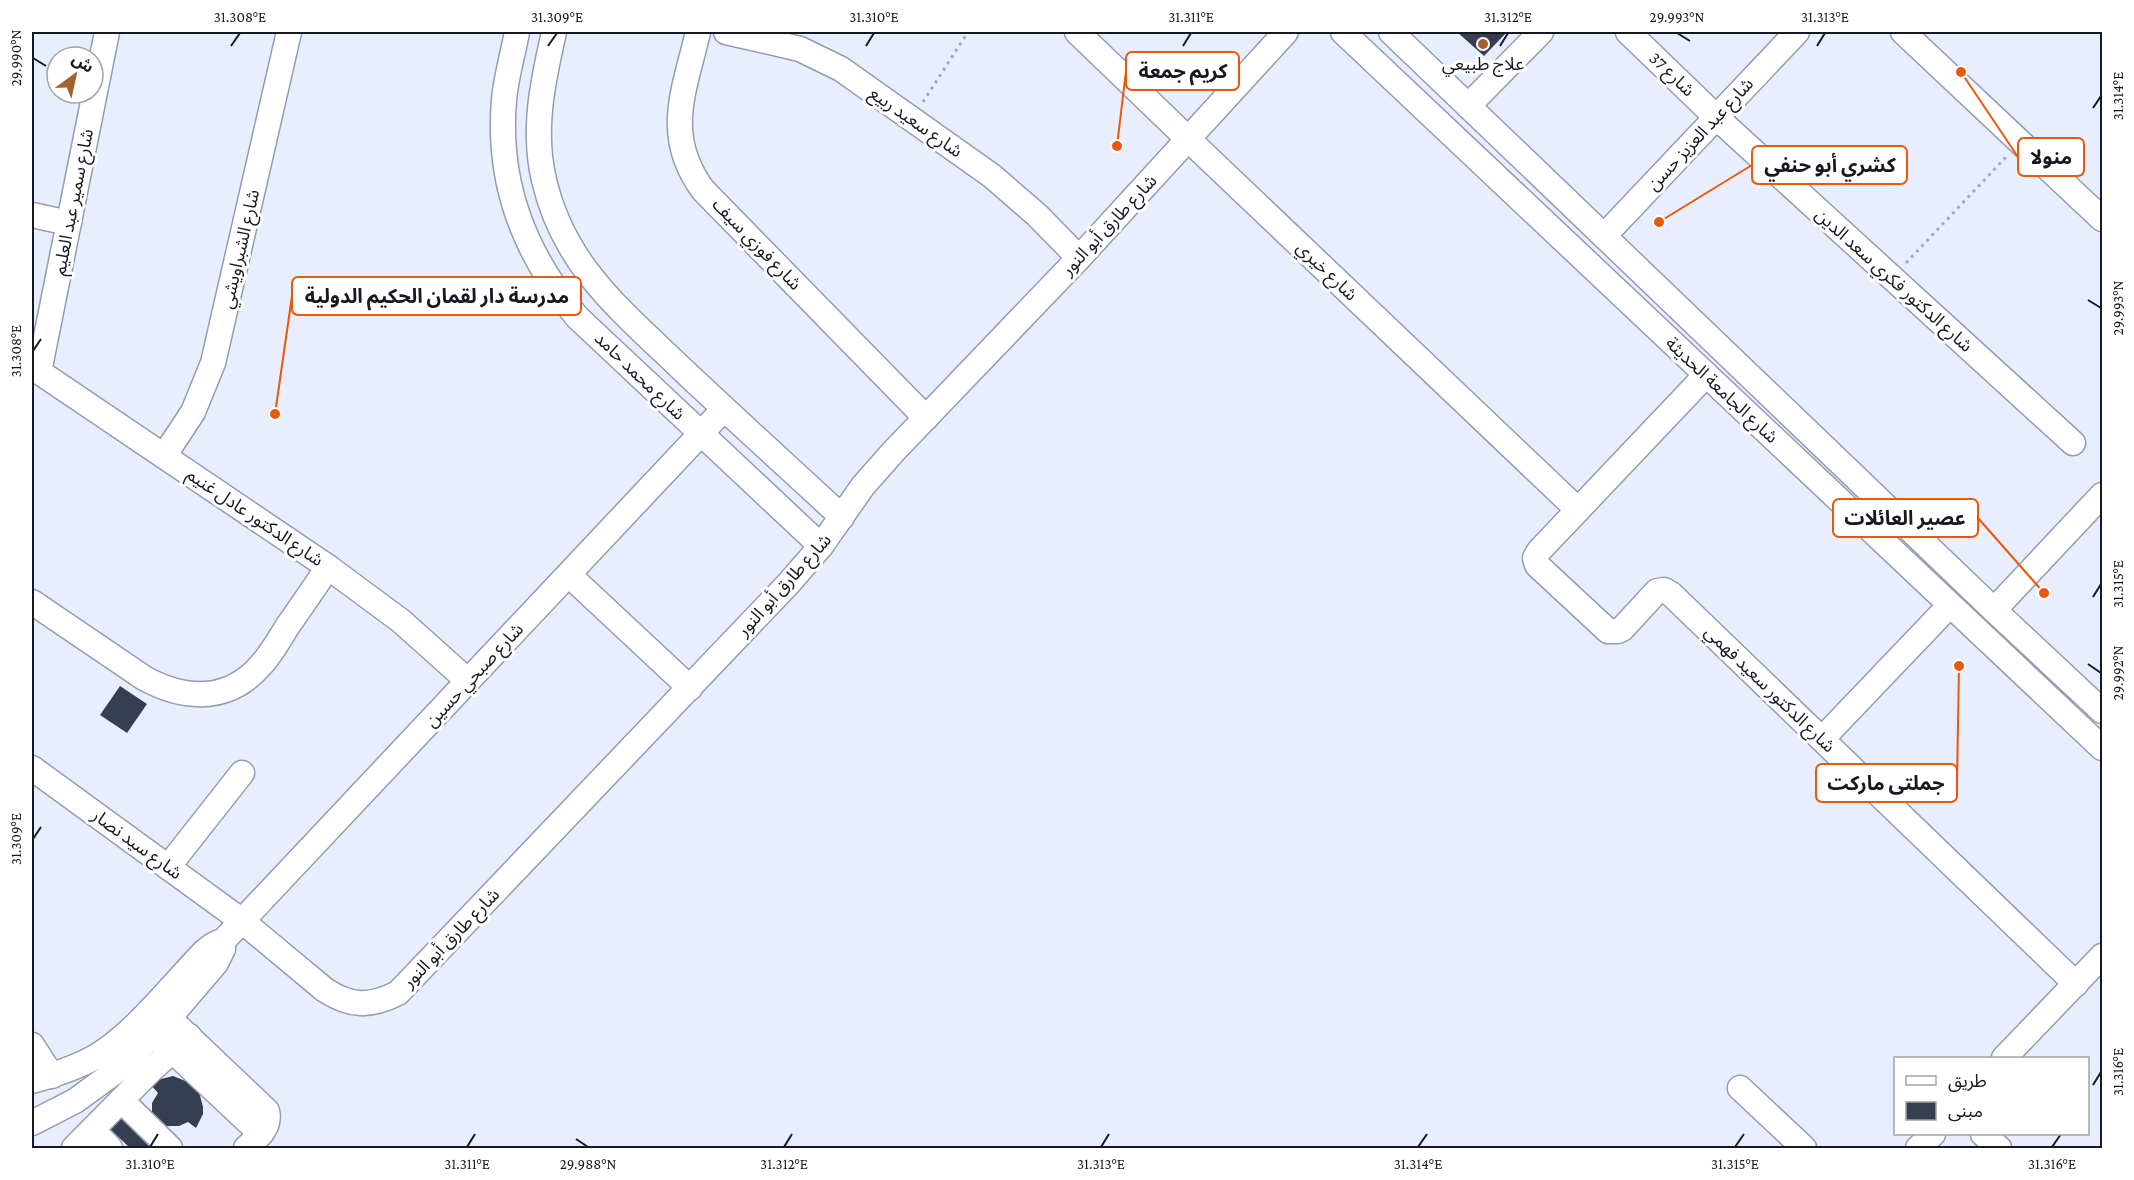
<svg xmlns="http://www.w3.org/2000/svg" width="2134" height="1180" font-family="'Crimson Pro','Noto Sans Arabic',serif">
  <style>
    .building { fill: #363e51 }
    .lines { fill: none; stroke-linecap: round; stroke-linejoin: round }
    .minor-casing { stroke: #939cb2; stroke-width: 27 }
    .path { stroke: #a6abb8; stroke-width: 3; stroke-dasharray: 3 4.5; stroke-linecap: butt }
    .minor { stroke: #fff; stroke-width: 24 }
    .ticks { fill: none; stroke: #161921; stroke-width: 2 }
    .poi-dot { fill: #a36030; stroke: #fff; stroke-width: 2 }
    .labels { text-anchor: middle; dominant-baseline: central; stroke-width: 6; stroke-linejoin: round; paint-order: stroke }
    .poi-label { font-size: 18px; fill: #161921; stroke: #fff }
    .street-label { font-size: 18px; fill: #161921; stroke: #fff }
    .leader { fill: none; stroke: #e8590c; stroke-width: 2 }
    .callout-dot { fill: #e8590c; stroke: #fff; stroke-width: 2 }
    .callout { fill: #fff; stroke: #e8590c; stroke-width: 2 }
    .callout-label { font-size: 20px; text-anchor: middle; font-weight: bold; fill: #161921 }
    .neatline { fill: none; stroke: #161921; stroke-width: 2 }
    .ticks-label { font-size: 15px; text-anchor: middle; fill: #161921 }
  </style>
  <rect width="100%" height="100%" fill="#e8eefd"/>
  <g class="building">
    <polygon points="1457,32 1507,32 1484,56"/>
    <polygon points="120,686 147,704 127,733 100,715"/>
    <polygon points="173,1076 188,1082 199,1092 203,1107 203,1114 196,1128 188,1122 179,1126 166,1126 159,1123 152,1115 152,1103 158,1093 151,1085 157,1080"/>
    <polygon points="126,1110 165,1148 130,1148 109,1128"/>
  </g>
  <g class="lines">
    <g class="minor-casing">
      <g id="minor">
        <path d="M517,32C513,54 506,77 504,100C497,183 524,253 577,317L821,546"/>
        <path d="M554,32C543,81 532,129 544,180C564,267 623,312 684,371C736,420 789,468 842,517"/>
        <path d="M698,32C684,92 663,135 703,190L926,418"/>
        <polyline points="726,32 800,49 841,69 992,176 1037,215 1079,258"/>
        <polyline points="1077,32 1188,139 1578,510"/>
        <polyline points="1343,32 2102,748"/>
        <polyline points="1391,32 1994,610 2102,711"/>
        <polyline points="1628,32 1716,117 2073,443"/>
        <polyline points="1903,32 2102,219"/>
        <polyline points="1468,106 1541,32"/>
        <polyline points="32,215 69,223"/>
        <polyline points="1604,236 1797,32"/>
        <polyline points="32,367 328,567 401,621 468,681"/>
        <polyline points="39,372 107,32"/>
        <polyline points="1706,375 1539,551 1535,558 1537,565 1608,631 1618,631 1622,629 1657,591 1664,590 1671,594 2076,984"/>
        <polyline points="164,456 193,412 213,363 289,32"/>
        <polyline points="569,575 690,688"/>
        <path d="M32,602L144,678C184,700 228,703 261,665C271,654 279,640 287,627C301,607 315,587 328,567"/>
        <polyline points="1994,610 2102,495"/>
        <polyline points="1822,739 1950,605"/>
        <path d="M32,768L242,921L325,990C351,1007 370,1007 398,993L789,583L821,546L863,486L893,452L1079,258L1286,32"/>
        <polyline points="168,867 242,773"/>
        <path d="M169,1018L267,1111C271,1128 258,1137 246,1148"/>
        <polyline points="162,1041 261,1134"/>
        <polyline points="32,1045 52,1076"/>
        <polyline points="2004,1058 2102,956"/>
        <path d="M32,1081C54,1075 76,1068 97,1056C136,1032 172,985 204,952L213,945L224,940L724,409"/>
        <polyline points="1740,1088 1804,1148"/>
        <polyline points="122,1101 170,1148"/>
        <polyline points="32,1123 75,1101 123,1066 169,1018 216,963 223,949"/>
        <polyline points="93,1130 110,1148"/>
        <polyline points="1983,1134 1999,1148"/>
        <polyline points="74,1148 150,1071 189,1036"/>
        <polyline points="1918,1148 1933,1134"/>
      </g>
    </g>
    <g class="path">
      <polyline points="923,102 968,32"/>
      <polyline points="1906,263 2006,157"/>
    </g>
    <use href="#minor" class="minor"/>
  </g>
  <path class="ticks" d="M1677,33L1690,41M231,46L240,33M548,46L557,33M866,46L874,33M1183,46L1191,33M1500,46L1508,33M1817,46L1825,33M33,58L46,66M2093,108L2101,96M2088,300L2101,308M33,351L41,339M2093,597L2101,584M2088,664L2101,673M33,839L41,827M2093,1085L2101,1072M576,1139L588,1147M150,1147L158,1134M467,1147L475,1134M784,1147L792,1134M1101,1147L1109,1134M1418,1147L1427,1134M1735,1147L1744,1134M2052,1147L2061,1134"/>
  <circle class="poi-dot" cx="1483" cy="44" r="6"/>
  <g class="labels">
    <g class="poi-label">
      <text x="1483" y="64">علاج طبيعي</text>
    </g>
    <g class="street-label">
      <text transform="translate(1672 74) rotate(44)">شارع 37</text>
      <text transform="translate(916 122) rotate(35)">شارع سعيد ربيع</text>
      <text transform="translate(1700 134) rotate(-47)">شارع عبد العزيز حسن</text>
      <text transform="translate(73 202) rotate(-79)">شارع سمير عبد العليم</text>
      <text transform="translate(1109 225) rotate(-47)">شارع طارق أبو النور</text>
      <text transform="translate(757 244) rotate(46)">شارع فوزي سيف</text>
      <text transform="translate(240 249) rotate(-77)">شارع الشبراويشي</text>
      <text transform="translate(1327 271) rotate(44)">شارع خيري</text>
      <text transform="translate(1894 280) rotate(42)">شارع الدكتور فكري سعد الدين</text>
      <text transform="translate(640 376) rotate(44)">شارع محمد حامد</text>
      <text transform="translate(1722 390) rotate(43)">شارع الجامعة الحديثة</text>
      <text transform="translate(255 517) rotate(34)">شارع الدكتور عادل غنيم</text>
      <text transform="translate(784 585) rotate(-48)">شارع طارق أبو النور</text>
      <text transform="translate(474 675) rotate(-47)">شارع صبحي حسين</text>
      <text transform="translate(1770 689) rotate(44)">شارع الدكتور سعيد فهمي</text>
      <text transform="translate(137 844) rotate(36)">شارع سيد نصار</text>
      <text transform="translate(451 938) rotate(-46)">شارع طارق أبو النور</text>
    </g>
  </g>
  <path class="leader" d="M1117 146L1126 71M1961 72L2018 157M1659 222L1752 165M275 414L292 296M2044 593L1978 518M1959 666L1957 783"/>
  <g class="callout-dot">
    <circle cx="1117" cy="146" r="6"/>
    <circle cx="1961" cy="72" r="6"/>
    <circle cx="1659" cy="222" r="6"/>
    <circle cx="275" cy="414" r="6"/>
    <circle cx="2044" cy="593" r="6"/>
    <circle cx="1959" cy="666" r="6"/>
  </g>
  <g class="callout">
    <rect x="1126" y="52" width="113" height="38" rx="6"/>
    <rect x="2018" y="138" width="66" height="38" rx="6"/>
    <rect x="1752" y="146" width="155" height="38" rx="6"/>
    <rect x="292" y="277" width="289" height="38" rx="6"/>
    <rect x="1833" y="499" width="145" height="38" rx="6"/>
    <rect x="1816" y="764" width="141" height="38" rx="6"/>
  </g>
  <g class="callout-label">
    <text x="1183" y="78">كريم جمعة</text>
    <text x="2051" y="164">منولا</text>
    <text x="1830" y="172">كشري أبو حنفي</text>
    <text x="437" y="303">مدرسة دار لقمان الحكيم الدولية</text>
    <text x="1905" y="525">عصير العائلات</text>
    <text x="1886" y="790">جملتى ماركت</text>
  </g>
  <rect width="2134" height="1180" fill="none" stroke="#ffffff" stroke-width="66"/>
  <rect x="1894" y="1057" width="195" height="78" fill="#ffffff" stroke="#a2a3a6" stroke-width="1.5"/>
  <rect x="1906" y="1076" width="30" height="9" fill="#ffffff" stroke="#a2a3a6" stroke-width="1.5"/>
  <text x="1948" y="1087" font-size="18" fill="#161921">طريق</text>
  <rect x="1906" y="1102" width="30" height="18" fill="#363e51" stroke="#a2a3a6" stroke-width="1.5"/>
  <text x="1948" y="1117" font-size="18" fill="#161921">مبنى</text>
  <g transform="translate(75 75) rotate(33)"><circle r="28" fill="#ffffff" stroke="#a2a3a6" stroke-width="1.5"/>
  <path d="M0-4.5L10 22L0 15L-10 22Z" fill="#a36030"/>
  <text y="-9" font-size="16" font-weight="bold" text-anchor="middle" fill="#161921">ش</text>
  </g>
  <rect x="33" y="33" width="2068" height="1114" class="neatline"/>
  <g class="ticks-label">
    <text x="240" y="22">31.308°E</text>
    <text x="557" y="22">31.309°E</text>
    <text x="874" y="22">31.310°E</text>
    <text x="1191" y="22">31.311°E</text>
    <text x="1508" y="22">31.312°E</text>
    <text x="1677" y="22">29.993°N</text>
    <text x="1825" y="22">31.313°E</text>
    <text transform="translate(16 58) rotate(-90)" y="5">29.990°N</text>
    <text transform="translate(2118 96) rotate(-90)" y="5">31.314°E</text>
    <text transform="translate(2118 308) rotate(-90)" y="5">29.993°N</text>
    <text transform="translate(16 351) rotate(-90)" y="5">31.308°E</text>
    <text transform="translate(2118 584) rotate(-90)" y="5">31.315°E</text>
    <text transform="translate(2118 673) rotate(-90)" y="5">29.992°N</text>
    <text transform="translate(16 839) rotate(-90)" y="5">31.309°E</text>
    <text transform="translate(2118 1072) rotate(-90)" y="5">31.316°E</text>
    <text x="150" y="1169">31.310°E</text>
    <text x="467" y="1169">31.311°E</text>
    <text x="588" y="1169">29.988°N</text>
    <text x="784" y="1169">31.312°E</text>
    <text x="1101" y="1169">31.313°E</text>
    <text x="1418" y="1169">31.314°E</text>
    <text x="1735" y="1169">31.315°E</text>
    <text x="2052" y="1169">31.316°E</text>
  </g>
</svg>
